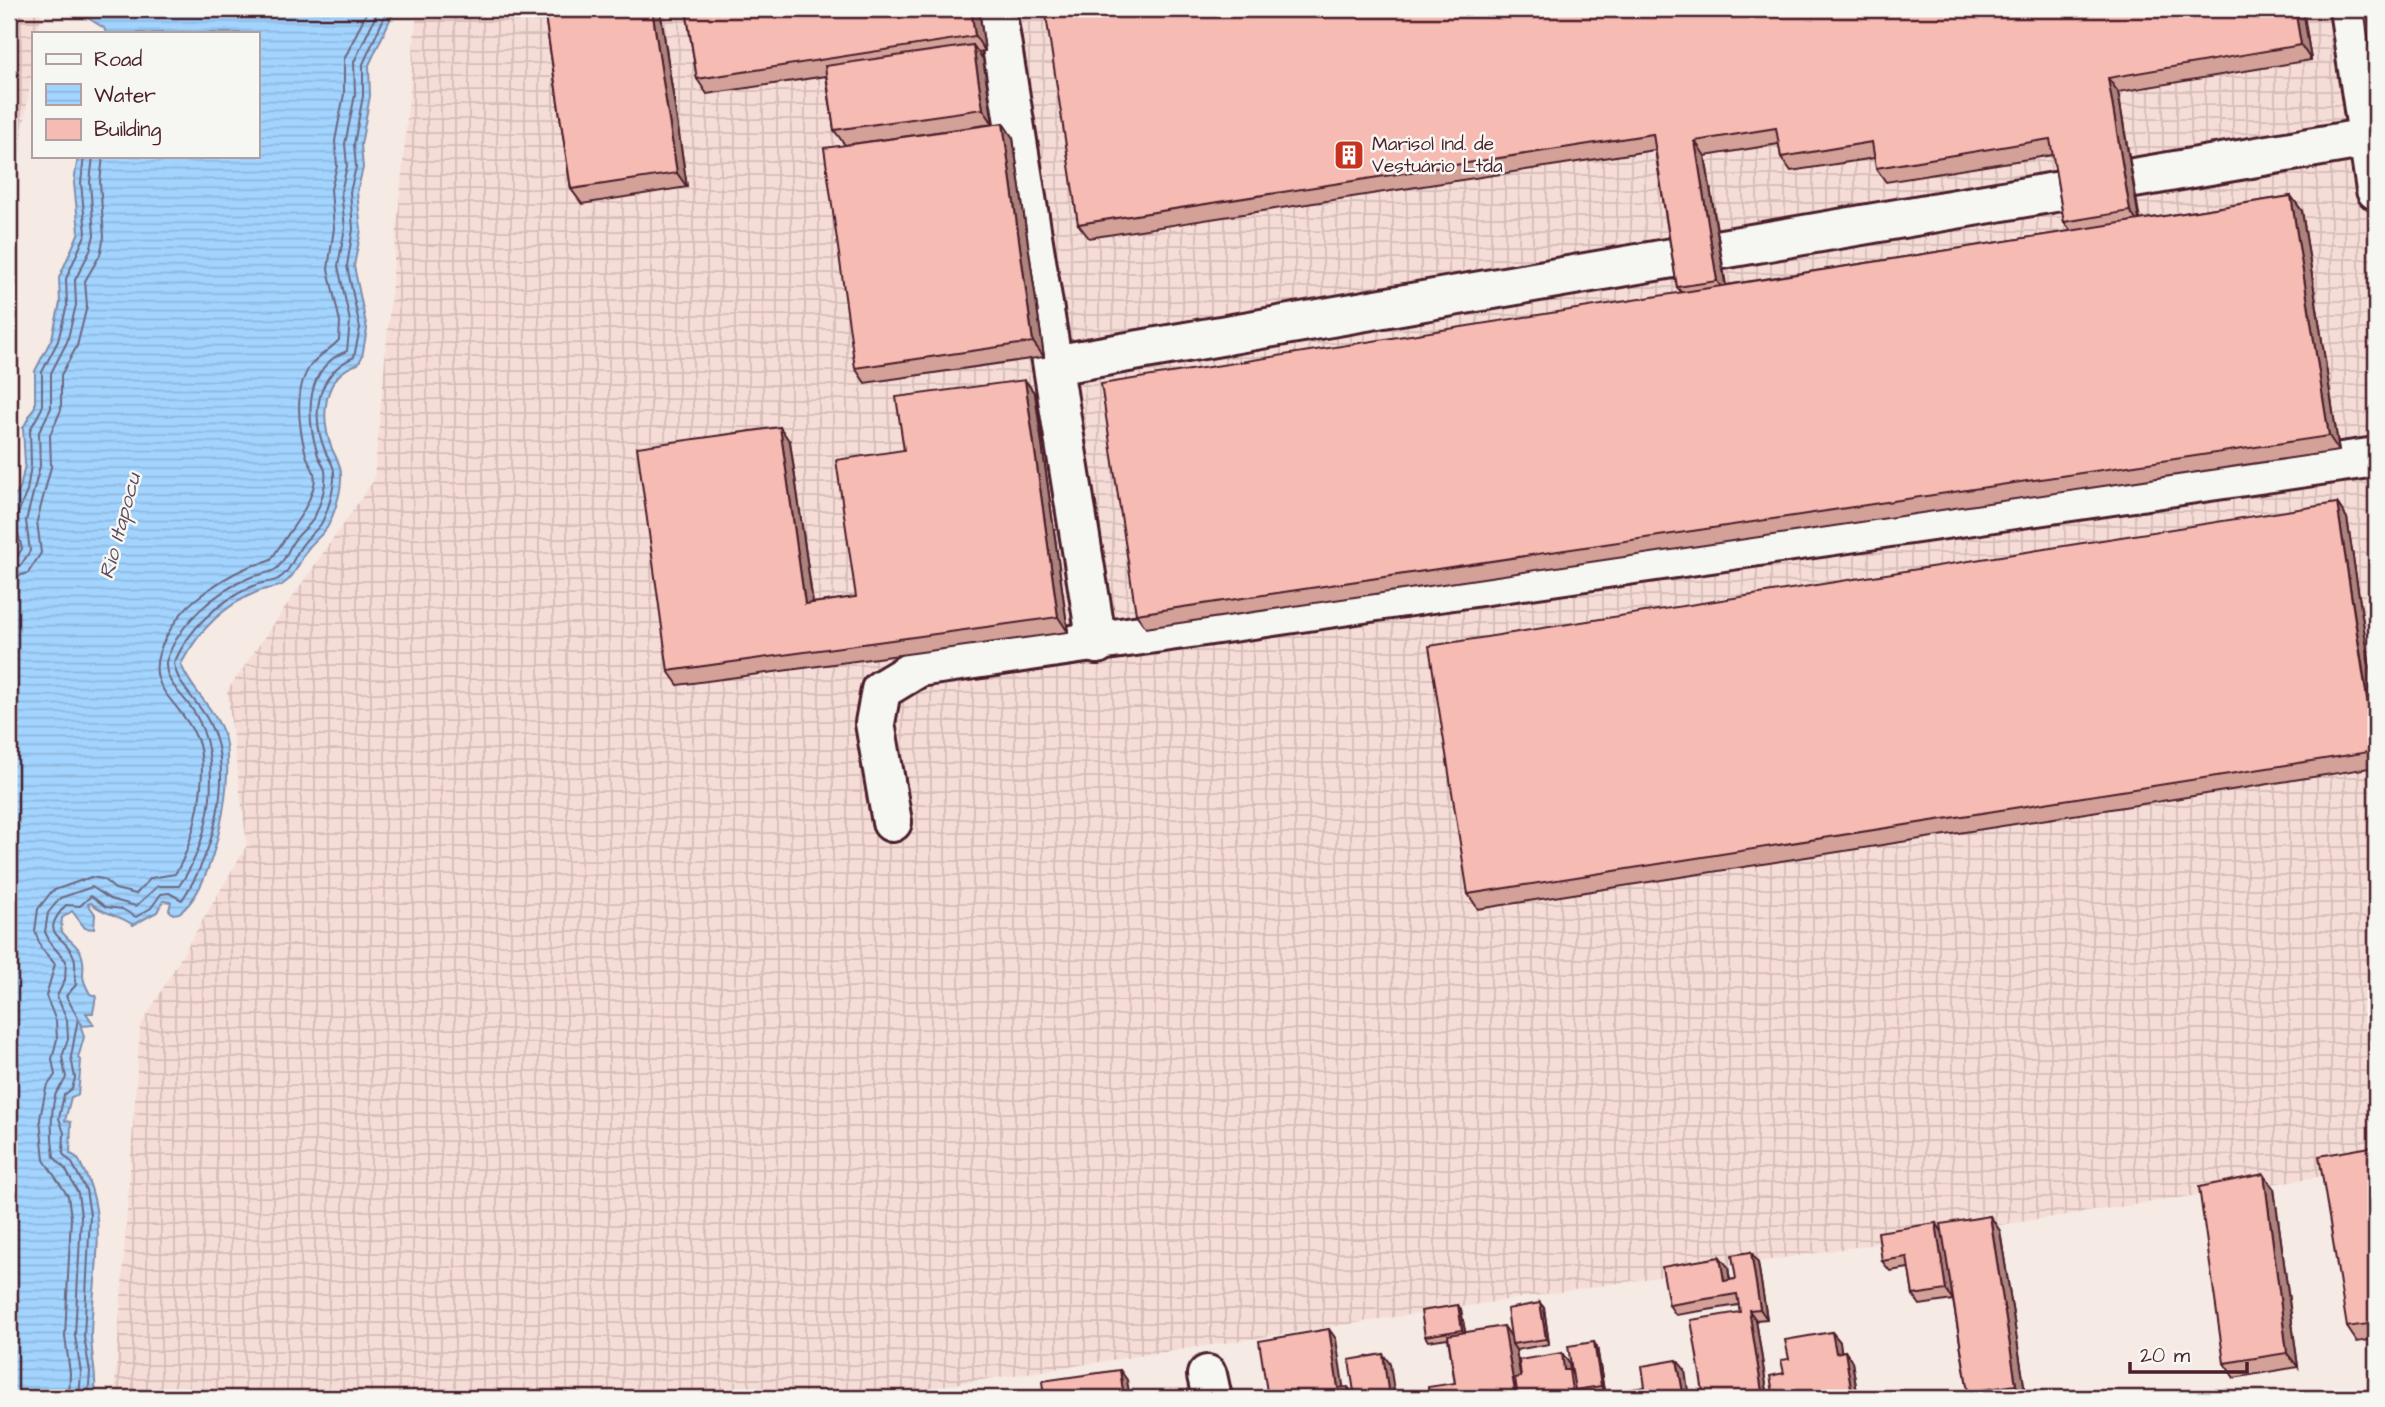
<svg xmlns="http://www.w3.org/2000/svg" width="2385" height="1407" font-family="'Architects Daughter',sans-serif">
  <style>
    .industrial { fill: url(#industrial-grid) }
    .water { fill: url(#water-rules); stroke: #7f8caa; stroke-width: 2 }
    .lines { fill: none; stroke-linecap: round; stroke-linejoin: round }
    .shore { stroke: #6d6780; stroke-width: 2 }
    .minor-casing { stroke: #4a1f2b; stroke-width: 44 }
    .minor { stroke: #f6f6f2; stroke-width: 38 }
    .wall { fill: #d4a199; stroke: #4a1f2b; stroke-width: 2; fill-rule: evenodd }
    .shaded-wall { fill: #ac837d; stroke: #4a1f2b; stroke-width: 2 }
    .building { fill: #f6bbb2; stroke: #4a1f2b; stroke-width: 2 }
    .labels { text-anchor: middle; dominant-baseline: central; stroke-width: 5; stroke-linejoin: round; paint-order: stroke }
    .poi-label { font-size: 19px; fill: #4a1f2b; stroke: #f6f6f2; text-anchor: start }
    .water-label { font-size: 21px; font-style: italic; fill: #604c60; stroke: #f6f6f2 }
  </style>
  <defs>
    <pattern id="industrial-grid" width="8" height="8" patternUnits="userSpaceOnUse" patternTransform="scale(1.75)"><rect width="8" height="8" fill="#f6dcd6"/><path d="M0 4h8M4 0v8" fill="none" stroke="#d4bcb8"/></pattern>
    <pattern id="water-rules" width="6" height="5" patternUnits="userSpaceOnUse" patternTransform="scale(1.75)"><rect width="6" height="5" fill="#a2d4ff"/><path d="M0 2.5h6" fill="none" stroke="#8db6db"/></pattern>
  </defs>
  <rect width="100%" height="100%" fill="#f6eae5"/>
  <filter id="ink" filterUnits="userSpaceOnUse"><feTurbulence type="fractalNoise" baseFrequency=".0143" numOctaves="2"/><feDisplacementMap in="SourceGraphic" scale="14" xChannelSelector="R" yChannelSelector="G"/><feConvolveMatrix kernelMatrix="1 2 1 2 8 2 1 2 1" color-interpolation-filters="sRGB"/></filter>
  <g filter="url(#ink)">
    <g class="industrial">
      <polygon points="9,9 42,9 38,33 33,33 33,65 9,224"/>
      <polygon points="417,9 2376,9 2376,1168 863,1398 114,1398 140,1027 247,845 227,691 374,480"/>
    </g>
    <path class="water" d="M82,9H395L369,65L370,96L361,145L363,168L357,192L361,230L354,266L367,329L362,357L358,364C322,375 320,418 332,449C336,458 341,464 341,474C342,491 335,511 328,526C323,535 313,541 307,550C299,562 295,577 282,585C275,589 265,588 257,592C222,606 198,632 181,664C190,689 213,706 223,732C237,771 215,890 179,913L173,914L169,910L171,902L163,901L157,912L133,925C118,914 104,915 91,903L88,904L95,914L94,929L85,928L72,911L62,918L61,930C66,940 79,944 82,956C87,974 77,971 90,994L96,996L93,1013H86L94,1025L83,1026L79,1020L84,1037L78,1058L81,1061L78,1095L71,1097L65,1121L71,1122L70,1154C78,1156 80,1162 83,1169C110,1219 92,1279 91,1334C91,1356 97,1374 95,1398H9V558L15,548L11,523L14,497L20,489L25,464L23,428L35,406V371L52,338L60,303L59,278L79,232L74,183L78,156H257V33H106L104,28L83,15Z"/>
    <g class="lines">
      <g class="shore">
        <polyline points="9,560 16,558 22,549 15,521 27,491 31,465 30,430 42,408 42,372 58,341 67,305 66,279 86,233 81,183 84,156"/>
        <polyline points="9,569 21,565 30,551 26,521 40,466 39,432 51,408 51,373 67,342 76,305 75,280 90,251 94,235 90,182 93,156"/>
        <polyline points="9,579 28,573 41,553 37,521 51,467 50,435 61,410 61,375 77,346 87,306 85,281 100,255 104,237 100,182 103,156"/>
        <path d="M69,1398L70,1373L65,1336L71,1217L68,1196L44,1160L40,1119L46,1088L55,1075L52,1059L57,1039L56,1021L46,996L55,964L41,948L35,931L38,909L52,891L91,877L103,879L115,889L136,894L151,878L175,874C194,846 210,771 197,739C179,696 138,689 166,637C174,622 183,609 196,599C210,588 229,575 246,568C254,564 263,564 271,560C286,534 307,514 314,485C317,472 310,466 306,455C299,428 293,389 311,365C319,355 331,349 339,340L340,322L328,269L334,228L331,189L337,166L335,141L344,94V60L368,9"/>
        <path d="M79,1398L81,1373L75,1336L81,1216L78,1193L66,1170L54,1157C51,1136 50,1116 55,1096C57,1088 64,1085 66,1077L62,1057L68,1039L67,1020L57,996L65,980L66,961L51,944L45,932L48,913L60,898L92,887L110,899L136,906L158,886H179C211,842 224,759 194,712C183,694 165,684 166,662C178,624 214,592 251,577C259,574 269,574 276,569C284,563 288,550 293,542C299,533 309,527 314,518C320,505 327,485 325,471C324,464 318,459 317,452C306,415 305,367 347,351L350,321L338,266L345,228L341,192L347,166L345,144L355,95L354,62L379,9"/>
        <path d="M88,1398L90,1372L84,1337L90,1215L86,1190L72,1163L63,1154L64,1133L59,1118L64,1095L72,1089L75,1078L71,1057L78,1018L66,996L76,985C73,976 77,965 74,957C65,933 37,937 66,905L80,906L91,896L106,907L122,909L136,917L151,908L161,894L169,893L182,900C213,854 236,774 209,722C199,702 177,686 174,663C190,627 218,602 253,586C261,582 271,583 278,579C291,572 294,555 303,544C308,537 316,531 321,524C328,511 335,488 334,472C334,465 329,460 326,453C310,416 316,374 354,357L360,328L347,266L353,229L350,192L356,167L354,144L363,96V64L388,9"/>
      </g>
      <g class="minor-casing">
        <g id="minor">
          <polyline points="996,9 1097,644"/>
          <polyline points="2349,9 2376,190"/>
          <polyline points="2134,178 2368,138"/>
          <polyline points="1722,249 2061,191"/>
          <polyline points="1053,365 1678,257"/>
          <polyline points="892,822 875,723 881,690 919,667 2376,457"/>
          <polyline points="1207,1375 1212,1398"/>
        </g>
      </g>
      <use href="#minor" class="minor"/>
    </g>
    <g class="wall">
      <polygon points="544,9 660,9 687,187 582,204 571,189"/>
      <polygon points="686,9 979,9 985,51 978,52 983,59 993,124 845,145 834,130 826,76 707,94 697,79"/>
      <path d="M2303,9L2311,60L2118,92L2140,220L2291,196L2302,211L2339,451L1146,628L1136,614L1681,292L1677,287L1655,150L1089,238L1078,224ZM1779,144L1781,157L1791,171L1875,158L1876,168L1886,182L2053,155L2064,222L2071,231L1726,285L1705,156Z"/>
      <polygon points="1013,138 1044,357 865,383 855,368"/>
      <polygon points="1025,380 1035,394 1068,632 678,685 668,671 790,442 813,603 856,597 904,450"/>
      <polygon points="2337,503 2347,518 2376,707 2376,767 1478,909 1468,894"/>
      <polygon points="2376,1146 2376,1339 2357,1342 2347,1327"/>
      <polygon points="2274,1189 2298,1367 2234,1378 2224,1363"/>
      <polygon points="1990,1216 2000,1231 2026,1398 1972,1398 1968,1392 1953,1300 1920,1305 1913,1295 1909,1268 1890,1271 1882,1261 1936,1223 1943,1233"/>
      <polygon points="1751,1252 1758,1263 1767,1319 1756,1320 1768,1398 1704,1398 1740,1312 1739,1305 1676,1315 1669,1305 1728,1267 1730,1280 1736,1279"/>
      <polygon points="1540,1303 1544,1308 1549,1344 1516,1350 1520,1377 1562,1353 1569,1363 1570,1371 1572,1375 1597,1347 1604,1391 1578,1395 1579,1398 1455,1383 1448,1338 1428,1341 1425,1336 1458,1305 1461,1310 1465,1332 1511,1336"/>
      <polygon points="1832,1332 1840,1342 1841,1352 1845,1351 1852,1362 1858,1398 1774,1398 1789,1359"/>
    </g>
    <g class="shaded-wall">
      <polygon points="652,9 660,9 687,187 677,173"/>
      <polygon points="971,9 979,9 985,51 975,36"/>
      <polygon points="2295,9 2303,9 2311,60 2301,45"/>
      <polygon points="973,45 983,59 993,124 983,109"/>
      <polygon points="2108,78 2118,92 2140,226 2130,211"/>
      <polygon points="1003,123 1013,138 1044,357 1033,342"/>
      <polygon points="1695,141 1705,156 1727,296 1717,281"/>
      <polygon points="2291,196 2302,211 2339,451 2329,436"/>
      <polygon points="1025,380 1035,394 1068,632 1058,617"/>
      <polygon points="780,427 790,442 815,618 805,604"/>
      <polygon points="2337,503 2347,518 2376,707 2376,753"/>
      <polygon points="2264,1174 2274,1189 2298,1367 2287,1353"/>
      <polygon points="1990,1216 2000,1231 2026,1398 2016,1385"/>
      <polygon points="1936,1223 1943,1233 1953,1300 1946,1290"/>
      <polygon points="1751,1252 1758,1263 1767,1319 1760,1309"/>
      <polygon points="1720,1257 1728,1267 1731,1291 1724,1281"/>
      <polygon points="1540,1303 1544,1308 1549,1344 1546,1339"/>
      <polygon points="1458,1305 1461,1310 1466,1336 1462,1330"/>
      <polygon points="1749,1310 1756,1320 1768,1398 1763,1398"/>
      <polygon points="1504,1326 1514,1341 1512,1344 1516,1350 1524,1398 1516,1398"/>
      <polygon points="1329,1329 1336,1339 1345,1398 1338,1388"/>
      <polygon points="1832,1332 1840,1342 1843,1364 1836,1353"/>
      <polygon points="1594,1342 1597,1347 1604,1391 1601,1386"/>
      <polygon points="1845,1351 1852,1362 1858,1398 1854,1398 1852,1395"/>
      <polygon points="1562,1353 1569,1363 1570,1371 1576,1380 1575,1390 1578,1395 1579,1398 1573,1398 1564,1370"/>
      <polygon points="1383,1354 1390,1364 1395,1398 1389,1397"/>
      <polygon points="1677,1360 1685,1370 1689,1398 1684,1398"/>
      <polygon points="1120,1370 1127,1380 1130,1398 1124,1398"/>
      <polygon points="1348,1387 1355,1397 1355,1398 1350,1398"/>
    </g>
    <g class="building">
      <polygon points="544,9 652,9 677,173 571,189"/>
      <polygon points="686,9 971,9 975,36 697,79"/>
      <polygon points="1045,9 2295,9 2301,45 2108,78 2130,211 2064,222 2050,139 1876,168 1872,142 1781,157 1776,128 1695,141 1717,281 1677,287 1653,134 1078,224"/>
      <polygon points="2364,9 2376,9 2376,91"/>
      <polygon points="973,45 983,109 834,130 825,66"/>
      <polygon points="1003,123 1033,342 855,368 824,148"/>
      <polygon points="2291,196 2329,436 1136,614 1101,384"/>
      <polygon points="1025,380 1058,617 668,671 637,447 780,427 805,604 856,597 836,460 904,450 896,397"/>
      <polygon points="2337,503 2375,751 1468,894 1429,646"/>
      <polygon points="2376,1146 2376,1323 2347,1327 2319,1156"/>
      <polygon points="2264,1174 2287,1353 2224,1363 2199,1187"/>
      <polygon points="1990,1216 2016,1385 1968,1392 1941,1224"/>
      <polygon points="1936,1223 1946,1290 1913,1295 1907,1257 1882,1261 1878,1232"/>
      <polygon points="1751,1252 1760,1309 1749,1310 1763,1398 1704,1398 1691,1320 1740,1312 1737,1294 1669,1305 1662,1267 1720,1257 1724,1281 1736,1279 1732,1255"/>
      <polygon points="1540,1303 1546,1339 1512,1344 1507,1309"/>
      <polygon points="1458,1305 1462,1330 1425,1336 1421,1311"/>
      <polygon points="1504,1326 1516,1398 1429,1398 1428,1387 1455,1383 1448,1335"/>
      <polygon points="1329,1329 1338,1388 1348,1387 1350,1398 1268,1398 1259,1341"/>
      <polygon points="1832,1332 1836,1353 1845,1351 1852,1395 1834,1398 1774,1398 1770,1376 1784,1373 1781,1360 1789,1359 1785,1340"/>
      <polygon points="1594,1342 1601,1386 1575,1390 1568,1346"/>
      <polygon points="1562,1353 1564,1370 1569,1370 1573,1398 1518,1398 1515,1378 1521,1377 1519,1360"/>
      <polygon points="1383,1354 1389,1397 1405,1394 1414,1398 1355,1398 1349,1360"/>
      <polygon points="1677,1360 1684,1398 1600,1398 1599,1394 1645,1387 1642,1366"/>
      <polygon points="1120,1370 1124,1398 1044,1398 1042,1381"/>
    </g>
  </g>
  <defs>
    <g id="building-square" transform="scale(1.575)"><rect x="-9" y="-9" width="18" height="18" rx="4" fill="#c8321e" stroke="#f6f6f2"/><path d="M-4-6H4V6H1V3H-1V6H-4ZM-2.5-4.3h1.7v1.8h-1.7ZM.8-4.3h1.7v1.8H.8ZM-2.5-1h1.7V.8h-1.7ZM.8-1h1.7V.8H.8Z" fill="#fff"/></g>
  </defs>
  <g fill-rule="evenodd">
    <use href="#building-square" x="1349" y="155"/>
  </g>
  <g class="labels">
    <g class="poi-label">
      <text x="1372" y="144">Marisol Ind. de<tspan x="1372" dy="22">Vestuário Ltda</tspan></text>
    </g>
    <g class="water-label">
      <text transform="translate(120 526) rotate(-75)">Rio Itapocu</text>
    </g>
  </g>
  <rect width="2385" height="1407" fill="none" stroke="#f6f6f2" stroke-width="35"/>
  <rect x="18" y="18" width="2350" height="1372" fill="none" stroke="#4a1f2b" stroke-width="2.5" filter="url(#ink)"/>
  <rect x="32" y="32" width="228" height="126" fill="#f6f6f2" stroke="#b1a0a2" stroke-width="2"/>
  <rect x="46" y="54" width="35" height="10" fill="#f6f6f2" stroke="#b1a0a2" stroke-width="2"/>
  <text x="94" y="66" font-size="21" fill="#4a1f2b">Road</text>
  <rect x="46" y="84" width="35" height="21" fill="url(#water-rules)" stroke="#b1a0a2" stroke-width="2"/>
  <text x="94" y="102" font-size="21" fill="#4a1f2b">Water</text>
  <rect x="46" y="119" width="35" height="21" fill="#f6bbb2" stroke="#b1a0a2" stroke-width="2"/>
  <text x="94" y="136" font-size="21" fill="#4a1f2b">Building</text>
  <path d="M2130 1362v10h117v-10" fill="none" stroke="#4a1f2b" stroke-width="3.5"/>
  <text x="2140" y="1362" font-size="21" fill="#4a1f2b" stroke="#f6f6f2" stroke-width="5" paint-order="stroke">20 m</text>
</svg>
